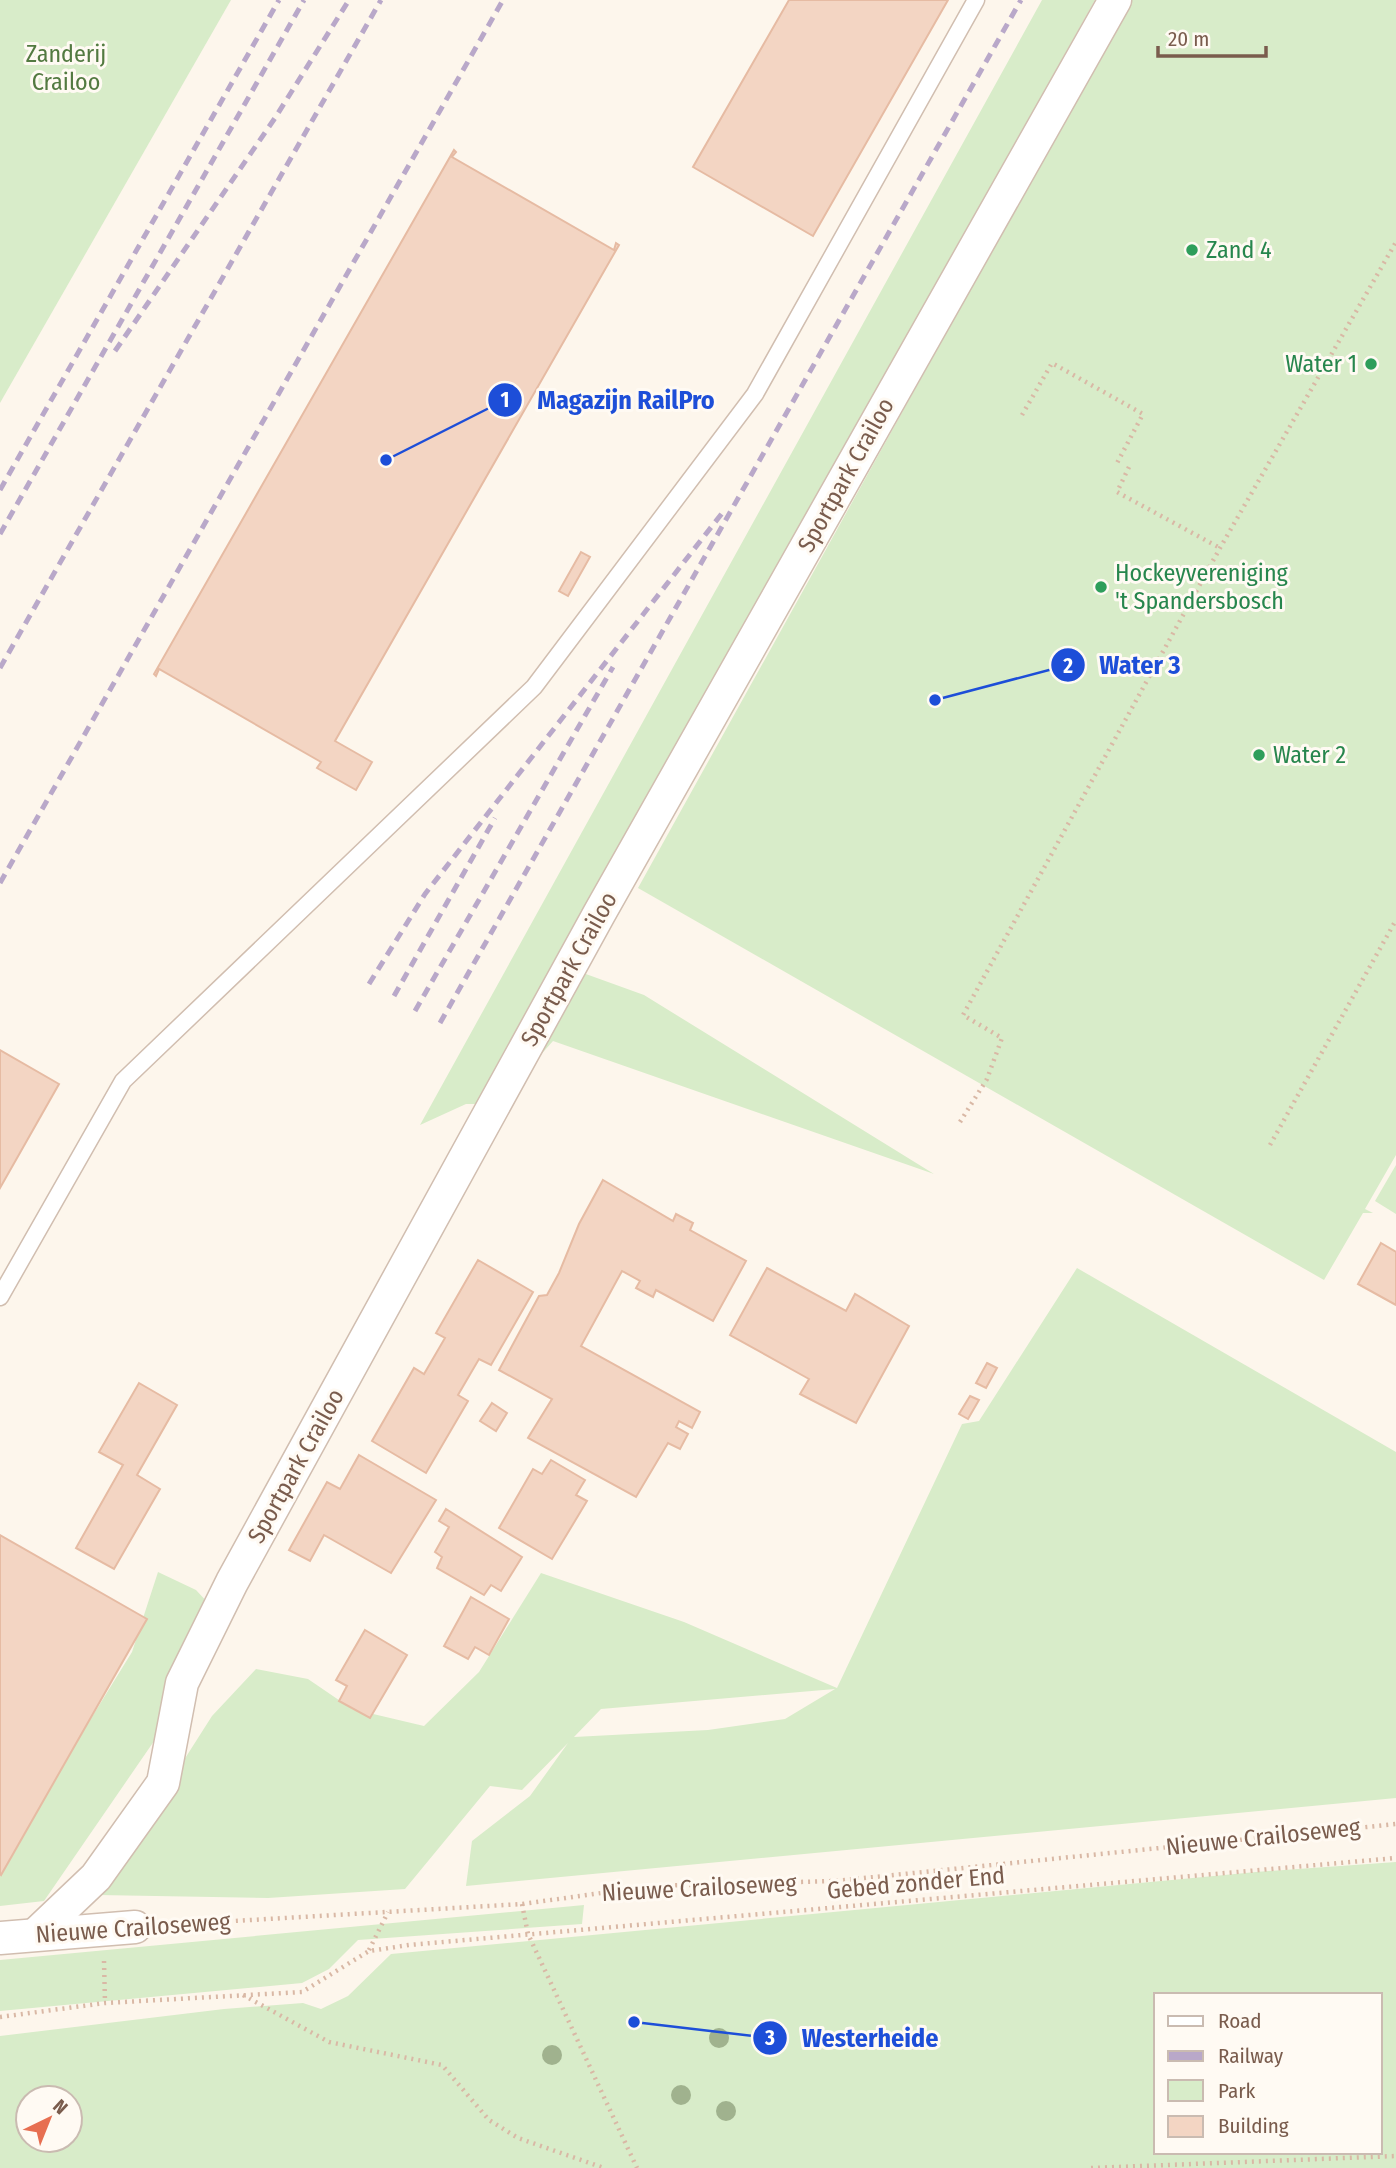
<svg xmlns="http://www.w3.org/2000/svg" width="1396" height="2168" font-family="'Fira Sans Condensed',sans-serif">
  <style>
    .green { fill: #d8ecc9; fill-rule: evenodd }
    .building { fill: #f3d5c3; stroke: #e6bba3; stroke-width: 2 }
    .lines { fill: none; stroke-linecap: round; stroke-linejoin: round }
    .lane-casing { stroke: #d1beb0; stroke-width: 19 }
    .street-casing { stroke: #d1beb0; stroke-width: 35 }
    .path { stroke: #d9b8a5; stroke-width: 4.5; stroke-dasharray: 2 5; stroke-linecap: butt }
    .lane { stroke: #fff; stroke-width: 16 }
    .street { stroke: #fff; stroke-width: 32 }
    .rail { stroke: #b9a8c9; stroke-width: 5; stroke-dasharray: 10 7; stroke-linecap: butt }
    .tree { fill: #a0b28e }
    .leisure-dot { fill: #2e9e5b; stroke: #fffaf3; stroke-width: 2.5 }
    .labels { text-anchor: middle; dominant-baseline: central; stroke-width: 6; stroke-linejoin: round; paint-order: stroke }
    .park-label { font-size: 24px; fill: #537a41; stroke: #fffaf3 }
    .leisure-label { font-size: 24px; fill: #27864d; stroke: #fffaf3; text-anchor: start }
    .street-label { font-size: 24px; fill: #7a5c4d; stroke: #fffaf3 }
    .leader { fill: none; stroke: #1d4ed8; stroke-width: 2.5 }
    .callout-dot { fill: #1d4ed8; stroke: #fffaf3; stroke-width: 2.5 }
    .mark-label { font-size: 21px; text-anchor: middle; font-weight: bold; fill: #fff }
    .callout-label { font-size: 26px; text-anchor: middle; font-weight: bold; fill: #1d4ed8; stroke: #fffaf3; stroke-width: 6; stroke-linejoin: round; paint-order: stroke }
  </style>
  <rect width="100%" height="100%" fill="#fdf6ec"/>
  <g class="green">
    <polygon points="0,0 231,0 0,403"/>
    <polygon points="1042,0 1095,0 621,850 572,969 644,995 934,1174 553,1041 497,1104 466,1104 420,1125"/>
    <polygon points="1131,0 1396,0 1396,1155 1365,1209 1373,1213 1363,1213 1324,1280 638,888"/>
    <polygon points="1396,1165 1396,1214 1375,1201"/>
    <path d="M1077,1268L1396,1452V1798L466,1886L472,1841L530,1796L568,1743L522,1790L490,1786L405,1889L268,1898L98,1895L212,1716L256,1669L308,1679L352,1709L424,1726L479,1672L541,1573L684,1622L837,1688L962,1424L979,1421ZM835,1689L785,1719L708,1730L574,1737L601,1709Z"/>
    <polygon points="158,1572 196,1590 221,1617 216,1651 44,1901 0,1906 0,1866 132,1652"/>
    <path d="M1396,1862V2168H0V2036L224,2009L303,2003L321,2009L348,1996L391,1954L1256,1872ZM1156,1995H1380V2152H1156ZM28,2098H70V2140H28Z"/>
    <polygon points="584,1905 582,1924 358,1940 329,1969 302,1983 0,2011 0,1960"/>
  </g>
  <g class="building">
    <polygon points="789,0 948,0 813,236 693,167"/>
    <polygon points="454,150 456,152 452,157 614,250 616,243 619,245 335,741 372,762 356,790 317,768 321,762 159,669 156,676 154,674"/>
    <polygon points="581,552 590,557 568,596 559,591"/>
    <polygon points="0,1050 59,1084 0,1188"/>
    <polygon points="603,1180 673,1221 676,1214 693,1223 690,1230 746,1261 713,1321 656,1290 653,1297 636,1288 640,1281 622,1271 581,1346 700,1412 692,1428 679,1421 676,1427 688,1434 680,1449 668,1443 636,1497 528,1438 552,1399 499,1370 539,1296 547,1295 559,1273 579,1224"/>
    <polygon points="1381,1243 1396,1252 1396,1305 1358,1284"/>
    <polygon points="478,1260 533,1292 491,1365 479,1359 458,1395 468,1401 426,1473 372,1441 414,1368 424,1374 445,1338 436,1333"/>
    <polygon points="767,1268 846,1311 855,1294 909,1326 856,1423 800,1394 809,1379 730,1335"/>
    <polygon points="987,1363 997,1368 986,1388 976,1383"/>
    <polygon points="139,1383 177,1405 137,1475 160,1489 114,1569 76,1548 123,1465 99,1452"/>
    <polygon points="970,1396 979,1400 968,1419 959,1414"/>
    <polygon points="492,1403 507,1413 496,1431 480,1421"/>
    <polygon points="359,1455 436,1500 391,1573 324,1535 310,1561 289,1550 327,1482 340,1489"/>
    <polygon points="551,1460 585,1480 576,1495 587,1501 552,1559 499,1528 533,1469 542,1474"/>
    <polygon points="446,1509 522,1557 501,1591 491,1585 484,1595 437,1568 442,1557 435,1552 449,1527 439,1521"/>
    <polygon points="0,1535 147,1619 1,1875 0,1874"/>
    <polygon points="471,1597 509,1619 489,1655 475,1647 468,1659 444,1646"/>
    <polygon points="365,1630 407,1655 370,1718 339,1701 347,1686 336,1680"/>
  </g>
  <g class="lines">
    <g class="lane-casing">
      <polyline id="lane" points="0,1297 123,1081 534,687 755,394 976,0"/>
    </g>
    <g class="street-casing">
      <g id="street">
        <polyline points="36,1934 96,1877 163,1783 182,1683 232,1582 599,914 1115,0"/>
        <polyline points="0,1938 135,1927"/>
      </g>
    </g>
    <g class="path">
      <polyline points="1022,415 1052,363 1143,414 1116,465"/>
      <polyline points="1129,467 1117,492 1220,548"/>
      <polyline points="960,1122 987,1079 1002,1038 963,1015 1220,548 1396,242"/>
      <polyline points="1270,1145 1396,920"/>
      <polyline points="522,1904 528,1934 637,2168"/>
      <polyline points="166,1925 522,1904 652,1886 835,1881 1396,1824"/>
      <polyline points="369,1950 388,1912"/>
      <polyline points="104,1961 105,2003"/>
      <polyline points="243,1995 329,2042 442,2065 489,2120 518,2138 604,2168"/>
      <polyline points="0,2017 105,2003 302,1992 369,1951 409,1945 1396,1858"/>
      <polyline points="1091,2168 1396,2156"/>
    </g>
    <use href="#lane" class="lane"/>
    <use href="#street" class="street"/>
    <g class="rail">
      <polyline points="115,351 275,118 349,0"/>
      <polyline points="0,490 279,0"/>
      <polyline points="0,534 304,0"/>
      <polyline points="0,668 381,0"/>
      <polyline points="0,883 503,0"/>
      <polyline points="369,984 425,894 723,512"/>
      <polyline points="394,996 495,818"/>
      <polyline points="415,1011 613,667"/>
      <polyline points="440,1023 1021,0"/>
    </g>
  </g>
  <g class="tree">
    <circle cx="719" cy="2038" r="10"/>
    <circle cx="552" cy="2055" r="10"/>
    <circle cx="681" cy="2095" r="10"/>
    <circle cx="726" cy="2111" r="10"/>
  </g>
  <g class="leisure-dot">
    <circle cx="1192" cy="250" r="7"/>
    <circle cx="1371" cy="364" r="7"/>
    <circle cx="1101" cy="587" r="7"/>
    <circle cx="1259" cy="755" r="7"/>
  </g>
  <g class="labels">
    <g class="park-label">
      <text x="66" y="54">Zanderij<tspan x="66" dy="28">Crailoo</tspan></text>
    </g>
    <g class="leisure-label">
      <text x="1206" y="250">Zand 4</text>
      <text x="1357" y="364" text-anchor="end">Water 1</text>
      <text x="1115" y="573">Hockeyvereniging<tspan x="1115" dy="28">'t Spandersbosch</tspan></text>
      <text x="1273" y="755">Water 2</text>
    </g>
    <g class="street-label">
      <text transform="translate(846 475) rotate(-61)">Sportpark Crailoo</text>
      <text transform="translate(569 969) rotate(-61)">Sportpark Crailoo</text>
      <text transform="translate(296 1466) rotate(-61)">Sportpark Crailoo</text>
      <text transform="translate(1263 1837) rotate(-6)">Nieuwe Crailoseweg</text>
      <text transform="translate(916 1883) rotate(-5)">Gebed zonder End</text>
      <text transform="translate(699 1888) rotate(-3)">Nieuwe Crailoseweg</text>
      <text transform="translate(133 1928) rotate(-4)">Nieuwe Crailoseweg</text>
    </g>
  </g>
  <path class="leader" d="M386 460L505 400M935 700L1068 665M634 2022L770 2038"/>
  <g class="callout-dot">
    <circle cx="386" cy="460" r="7"/>
    <circle cx="935" cy="700" r="7"/>
    <circle cx="634" cy="2022" r="7"/>
    <circle cx="505" cy="400" r="18"/>
    <circle cx="1068" cy="665" r="18"/>
    <circle cx="770" cy="2038" r="18"/>
  </g>
  <g class="mark-label">
    <text x="505" y="407">1</text>
    <text x="1068" y="673">2</text>
    <text x="770" y="2045">3</text>
  </g>
  <g class="callout-label">
    <text x="626" y="409">Magazijn RailPro</text>
    <text x="1140" y="674">Water 3</text>
    <text x="870" y="2047">Westerheide</text>
  </g>
  <rect x="1154" y="1993" width="228" height="161" fill="#fffaf3" stroke="#cabbb1" stroke-width="2"/>
  <rect x="1168" y="2016" width="35" height="10" fill="#ffffff" stroke="#cabbb1" stroke-width="2"/>
  <text x="1218" y="2028" font-size="21" fill="#7a5c4d">Road</text>
  <rect x="1168" y="2051" width="35" height="10" fill="#b9a8c9" stroke="#cabbb1" stroke-width="2"/>
  <text x="1218" y="2063" font-size="21" fill="#7a5c4d">Railway</text>
  <rect x="1168" y="2080" width="35" height="21" fill="#d8ecc9" stroke="#cabbb1" stroke-width="2"/>
  <text x="1218" y="2098" font-size="21" fill="#7a5c4d">Park</text>
  <rect x="1168" y="2116" width="35" height="21" fill="#f3d5c3" stroke="#cabbb1" stroke-width="2"/>
  <text x="1218" y="2133" font-size="21" fill="#7a5c4d">Building</text>
  <g transform="translate(49 2119) rotate(43)"><circle r="33" fill="#fffaf3" stroke="#cabbb1" stroke-width="2"/>
  <path d="M0-5L12 26L0 18L-12 26Z" fill="#e76f51"/>
  <text y="-10" font-size="19" font-weight="bold" text-anchor="middle" fill="#7a5c4d">N</text>
  </g>
  <path d="M1158 46v10h108v-10" fill="none" stroke="#7a5c4d" stroke-width="3.5"/>
  <text x="1168" y="46" font-size="21" fill="#7a5c4d" stroke="#fffaf3" stroke-width="5" paint-order="stroke">20 m</text>
</svg>
